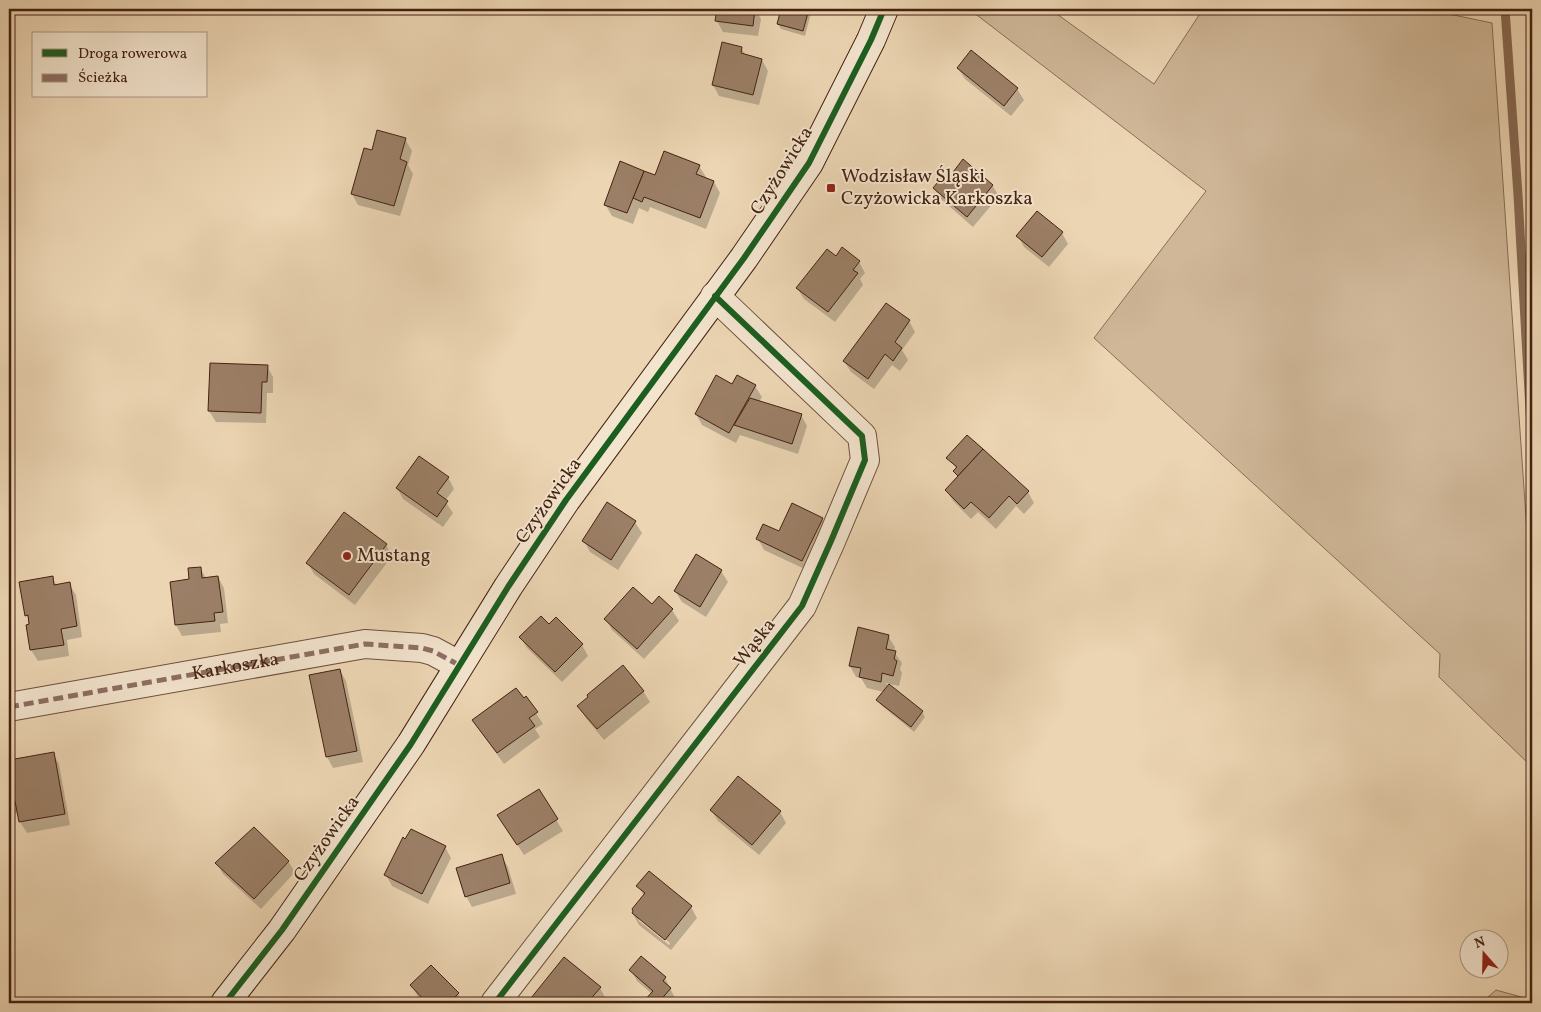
<svg xmlns="http://www.w3.org/2000/svg" width="1541" height="1012" font-family="Vollkorn,serif">
  <style>
    .green { fill: #cfb798; stroke: #8a6c55 }
    .shadow { fill: #0003; fill-rule: evenodd }
    .lines { fill: none; stroke-linecap: round; stroke-linejoin: round }
    .stream { stroke: #876952; stroke-width: 9 }
    .building { fill: #9b7f66; stroke: #442212 }
    .street-casing { stroke: #6e4f3a; stroke-width: 30 }
    .secondary-casing { stroke: #442212; stroke-width: 30 }
    .street { stroke: #f3e4ce; stroke-width: 28 }
    .secondary { stroke: #f3e4ce; stroke-width: 28 }
    .quiet { stroke: #8d6e63; stroke-width: 5; stroke-dasharray: 10 5; stroke-linecap: butt }
    .cycleway-casing { stroke: #f3e4ce; stroke-width: 9 }
    .cycleway { stroke: #1b5e20; stroke-width: 6 }
    .poi-dot { fill: #8f2418; stroke: #f3e4ce; stroke-width: 2 }
    .labels { text-anchor: middle; dominant-baseline: central; stroke-width: 4; stroke-linejoin: round; paint-order: stroke }
    .street-label { font-size: 19px; fill: #442212; stroke: #f3e4ce }
    .poi-label { font-size: 19px; fill: #442212; stroke: #f3e4ce; text-anchor: start }
  </style>
  <rect width="100%" height="100%" fill="#ecd5b3"/>
  <filter id="stains"><feTurbulence type="fractalNoise" baseFrequency=".004" numOctaves="4"/><feColorMatrix values="0 0 0 0 .2 0 0 0 0 .09 0 0 0 0 .02 0 0 0 .5 -.17"/></filter>
  <radialGradient id="worn" r=".72"><stop offset=".6" stop-color="#630" stop-opacity="0"/><stop offset="1" stop-color="#630" stop-opacity=".3"/></radialGradient>
  <g class="green">
    <polygon points="969,9 1050,9 1154,84 1203,9 1425,9 1492,23 1532,605 1532,767 1439,677 1440,654 1094,338 1206,191"/>
    <polygon points="1496,990 1532,1000 1532,1003 1481,1003"/>
  </g>
  <g class="shadow">
    <polygon points="718,9 755,9 761,19 758,36 723,32 717,21"/>
    <polygon points="794,9 812,9 805,36 781,29 778,24 793,13"/>
    <polygon points="741,48 746,56 762,60 768,71 759,105 719,96 713,85"/>
    <polygon points="971,52 1017,89 1024,100 1011,116 965,79 958,68"/>
    <polygon points="405,139 412,151 408,165 413,174 400,216 358,205 352,194 373,151"/>
    <polygon points="699,166 706,177 705,179 714,182 720,193 706,229 650,207 648,212 639,208 633,224 612,216 605,204 656,177"/>
    <polygon points="947,181 992,185 999,196 973,227 941,199 934,188"/>
    <polygon points="1062,233 1068,244 1049,267 1024,247 1018,236"/>
    <polygon points="836,257 859,262 865,273 860,279 863,285 835,322 804,299 797,288"/>
    <polygon points="909,321 915,332 902,350 908,360 900,371 892,365 874,389 851,372 844,361"/>
    <polygon points="267,366 273,377 273,393 267,393 266,423 216,422 209,411"/>
    <polygon points="738,376 755,386 762,397 759,402 801,415 807,426 798,454 740,435 736,443 702,425 696,414 732,386"/>
    <polygon points="948,458 1028,492 1034,503 1024,514 1016,506 996,529 978,512 971,519 953,501 946,490 958,477 955,471 957,469"/>
    <polygon points="448,477 454,489 445,501 453,513 443,527 403,499 397,488"/>
    <polygon points="345,514 386,545 392,556 355,605 314,574 308,563"/>
    <polygon points="822,519 828,530 809,571 764,550 758,539"/>
    <polygon points="635,522 642,533 618,570 590,552 584,541"/>
    <polygon points="697,556 721,571 728,582 706,617 682,602 675,591"/>
    <polygon points="200,568 206,578 218,577 224,588 228,623 220,624 221,632 182,636 176,625 191,580"/>
    <polygon points="52,578 57,586 69,584 76,595 82,637 67,640 69,656 38,661 31,650 27,626 31,623 26,615"/>
    <polygon points="652,606 672,610 679,621 644,659 612,630 606,619"/>
    <polygon points="549,626 582,645 588,656 562,682 527,648 521,638"/>
    <polygon points="888,636 895,647 894,652 902,663 900,669 902,673 899,686 885,683 922,712 925,717 914,732 881,705 878,700 884,692 867,688 861,678 856,677 850,666"/>
    <polygon points="340,670 346,681 363,762 333,768 327,757"/>
    <polygon points="643,691 650,702 604,740 585,717 579,706"/>
    <polygon points="526,698 543,724 535,729 540,737 504,764 480,731 474,721"/>
    <polygon points="53,753 59,764 70,825 27,833 20,822 19,813 9,815 9,765"/>
    <polygon points="538,790 563,831 524,855 505,826"/>
    <polygon points="711,810 780,812 786,823 759,855 718,821"/>
    <polygon points="445,847 451,858 428,904 392,886 386,875"/>
    <polygon points="501,856 508,867 516,894 472,907 466,896"/>
    <polygon points="288,861 295,872 261,909 223,874 217,863"/>
    <path d="M638,886L691,907L697,918L671,950L639,925L633,914L644,896ZM640,918L670,943L669,945L638,920Z"/>
    <polygon points="641,958 665,978 676,1000 674,1003 643,1003 652,994 637,981 631,970"/>
    <polygon points="412,986 458,994 463,1003 424,1003 418,997"/>
    <polygon points="600,988 606,999 603,1003 528,1003"/>
  </g>
  <g class="lines">
    <polyline class="stream" points="1505,9 1518,195 1532,446"/>
  </g>
  <g class="building">
    <polygon points="717,9 755,9 753,26 715,21"/>
    <polygon points="781,9 793,11 793,9 809,9 803,31 777,24"/>
    <polygon points="722,42 742,47 741,53 762,59 753,95 712,85"/>
    <polygon points="971,50 1018,88 1004,106 957,68"/>
    <polygon points="377,130 406,138 400,159 407,162 394,206 351,194 364,148 372,150"/>
    <polygon points="664,151 700,165 696,174 714,181 700,218 644,197 642,202 633,198 644,171 655,175"/>
    <polygon points="963,159 993,185 967,217 933,188 942,177 947,180"/>
    <polygon points="620,161 644,171 627,213 604,205"/>
    <polygon points="1037,211 1063,232 1042,257 1016,236"/>
    <polygon points="842,247 860,261 853,270 858,273 828,312 796,288 827,249 836,256"/>
    <polygon points="886,303 910,320 895,342 902,348 893,361 885,354 868,379 843,361"/>
    <polygon points="210,363 268,365 267,382 262,382 261,413 208,411"/>
    <polygon points="716,375 732,384 737,375 756,385 729,433 695,414"/>
    <polygon points="750,398 802,414 792,444 734,425"/>
    <polygon points="967,435 983,449 958,476 953,471 957,467 946,458"/>
    <polygon points="983,449 1029,491 1017,504 1009,496 989,518 971,502 964,509 945,490"/>
    <polygon points="419,456 449,477 437,493 448,501 437,517 396,488"/>
    <polygon points="607,502 636,521 611,560 582,541"/>
    <polygon points="792,503 823,518 802,561 756,539 763,524 779,531"/>
    <polygon points="344,512 387,544 349,595 306,563"/>
    <polygon points="696,554 722,570 700,607 674,591"/>
    <polygon points="201,567 202,578 218,576 223,612 214,613 215,621 175,625 170,582 189,579 188,568"/>
    <polygon points="53,576 54,585 70,582 77,626 61,629 64,645 30,650 26,625 29,624 28,615 25,616 19,582"/>
    <polygon points="633,587 652,604 659,596 673,609 637,649 604,619"/>
    <polygon points="541,616 549,624 556,617 583,644 555,672 519,637"/>
    <polygon points="858,627 889,635 886,649 896,651 894,659 897,661 893,676 882,673 881,682 859,677 861,668 849,666"/>
    <polygon points="623,665 644,691 597,729 577,706 588,697 587,695"/>
    <polygon points="340,669 357,751 326,757 309,675"/>
    <polygon points="889,684 923,711 911,727 876,700"/>
    <polygon points="516,688 524,698 526,696 538,712 529,718 535,726 497,753 472,720"/>
    <polygon points="54,752 65,814 19,822 15,801 9,803 9,760"/>
    <polygon points="738,776 781,811 752,845 710,810"/>
    <polygon points="539,789 558,819 517,845 497,815"/>
    <polygon points="254,827 289,861 254,899 215,863"/>
    <polygon points="411,829 446,846 422,894 384,875 403,837 405,839"/>
    <polygon points="502,854 510,883 465,897 456,868"/>
    <polygon points="649,871 692,906 665,940 632,913 633,911 632,909 645,893 636,886"/>
    <polygon points="641,956 666,977 663,981 671,988 658,1003 642,1003 653,991 629,970"/>
    <polygon points="564,957 601,987 587,1003 527,1003"/>
    <polygon points="431,965 459,993 449,1003 427,1003 410,985"/>
  </g>
  <g class="lines">
    <g class="street-casing">
      <g id="street">
        <path id="s1" d="M9,707L365,644L422,648L433,651L459,665"/>
        <polyline points="495,1003 802,606 831,541 865,460 862,436 715,296"/>
      </g>
    </g>
    <g class="secondary-casing">
      <polyline id="secondary" points="225,1003 282,930 411,744 508,587 566,500 744,258 809,163 871,40 884,9"/>
    </g>
    <use href="#street" class="street"/>
    <use href="#secondary" class="secondary"/>
    <polyline class="quiet" points="9,707 365,644 422,648 433,651 459,665"/>
    <g class="cycleway-casing">
      <g id="cycleway">
        <polyline points="225,1003 282,930 411,744 508,587 566,500 744,258 809,163 871,40 884,9"/>
        <polyline points="495,1003 802,606 831,541 865,460 862,436 715,296"/>
      </g>
    </g>
    <use href="#cycleway" class="cycleway"/>
  </g>
  <g class="poi-dot">
    <rect x="826" y="183" width="10" height="10" rx="2.5"/>
    <circle cx="347" cy="556" r="5"/>
  </g>
  <g class="labels">
    <g class="street-label">
      <text transform="translate(782 171) rotate(-58)">Czyżowicka</text>
      <text transform="translate(549 501) rotate(-55)">Czyżowicka</text>
      <text transform="translate(755 643) rotate(-52)">Wąska</text>
      <text stroke="none"><textPath href="#s1" startOffset="230">Karkoszka</textPath></text>
      <text transform="translate(327 839) rotate(-55)">Czyżowicka</text>
    </g>
    <g class="poi-label">
      <text x="841" y="177">Wodzisław Śląski<tspan x="841" dy="22">Czyżowicka Karkoszka</tspan></text>
      <text x="357" y="556">Mustang</text>
    </g>
  </g>
  <rect width="1541" height="1012" fill="none" stroke="#ecd5b3" stroke-width="30"/>
  <rect x="10" y="10" width="1521" height="992" fill="none" stroke="#442212" stroke-width="2.5"/>
  <rect x="15" y="15" width="1511" height="982" fill="none" stroke="#442212"/>
  <rect x="32" y="32" width="175" height="65" fill="#f3e4ce" stroke="#ad9683"/>
  <rect x="42" y="49" width="25" height="8" fill="#1b5e20" stroke="#ad9683"/>
  <text x="78" y="58" font-size="15" fill="#442212">Droga rowerowa</text>
  <rect x="42" y="74" width="25" height="8" fill="#8d6e63" stroke="#ad9683"/>
  <text x="78" y="82" font-size="15" fill="#442212">Ścieżka</text>
  <g transform="translate(1484 954) rotate(340)"><circle r="24" fill="#f3e4ce" stroke="#ad9683"/>
  <path d="M0-4L9 19L0 12L-9 19Z" fill="#8f2418"/>
  <text y="-8" font-size="14" font-weight="bold" text-anchor="middle" fill="#442212">N</text>
  </g>
  <rect width="100%" height="100%" filter="url(#stains)"/>
  <rect width="100%" height="100%" fill="url(#worn)"/>
</svg>
